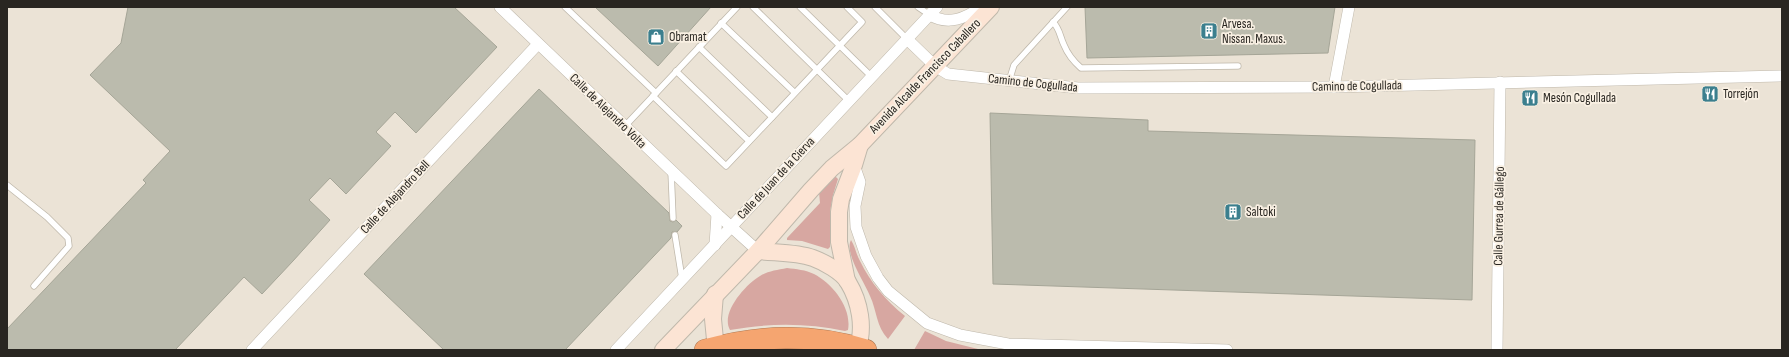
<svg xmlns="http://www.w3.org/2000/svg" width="1789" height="357" font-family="'Sofia Sans Condensed',sans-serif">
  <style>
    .green { fill: #d7a7a1 }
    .building { fill: #bbbbad; stroke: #a5a597 }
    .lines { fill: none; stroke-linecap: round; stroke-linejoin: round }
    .lane-casing { stroke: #bfb8ab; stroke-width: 7 }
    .street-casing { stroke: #bfb8ab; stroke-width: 12 }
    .secondary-casing { stroke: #bfb8ab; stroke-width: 18 }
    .highway-casing { stroke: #ae7954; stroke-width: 22 }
    .lane { stroke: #fff; stroke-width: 5.5 }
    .street { stroke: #fff; stroke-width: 11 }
    .secondary { stroke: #fce4d4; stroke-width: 16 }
    .highway { stroke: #f5a570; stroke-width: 21 }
    .labels { text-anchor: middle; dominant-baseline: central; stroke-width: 3.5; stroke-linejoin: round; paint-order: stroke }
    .poi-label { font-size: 13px; fill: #292621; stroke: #f9f0e3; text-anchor: start }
    .street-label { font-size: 13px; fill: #292621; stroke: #f9f0e3 }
  </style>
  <rect width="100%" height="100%" fill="#ebe3d6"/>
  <g class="green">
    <polygon points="835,176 838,179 833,195 830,212 830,247 828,249 802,241 787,240 787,238 820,203 819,192"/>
    <path d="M851,240C855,246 856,254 860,261C870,282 886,301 905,316L888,339C876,326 877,311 870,296C865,283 844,253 851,240Z"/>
    <path d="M787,268C796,269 806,270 814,274C833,284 852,308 848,330L845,331C807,323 769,323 730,330C720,313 746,284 760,276C768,271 777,270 787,268Z"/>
    <polygon points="925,331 946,341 982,350 914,350"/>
  </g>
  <g class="building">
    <polygon points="128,7 454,7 497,47 416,133 395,112 376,132 391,146 346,194 330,178 309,200 330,220 293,261 262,294 244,277 175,350 7,350 7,329 146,183 143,180 170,151 90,75 121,43"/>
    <polygon points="595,7 711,7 658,66"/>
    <polygon points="1085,7 1335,7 1328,53 1087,58"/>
    <polygon points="539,89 669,213 670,221 673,222 676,220 682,226 677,232 672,232 671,238 565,350 444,350 364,274"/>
    <polygon points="990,113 1148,120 1148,131 1475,140 1472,300 993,284"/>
  </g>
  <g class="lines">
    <g class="lane-casing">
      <g id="lane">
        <polyline points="565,7 656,93"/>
        <polyline points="753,7 849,101"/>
        <polyline points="800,7 872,77"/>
        <polyline points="875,7 907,39"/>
        <polyline points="918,7 930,15"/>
        <path d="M1053,22C1060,29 1060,37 1064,45C1068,55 1073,61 1081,68L1238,66"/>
        <polyline points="721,23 794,92"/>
        <polyline points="699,47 772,117"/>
        <polyline points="676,71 749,141"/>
        <polyline points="1009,81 1014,65 1067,7"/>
        <polyline points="653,96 726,166 862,22 847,7"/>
        <polyline points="625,126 737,7"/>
        <polyline points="671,171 673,218"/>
        <polyline points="7,185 47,217 68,238 69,246 34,286"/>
        <polyline points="675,235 682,279"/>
      </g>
    </g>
    <g class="street-casing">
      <g id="street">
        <polyline points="500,7 717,214 758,251"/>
        <path d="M930,15C949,26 965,18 982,7"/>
        <polyline points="907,39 935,66 948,74 1078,88 1334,87 1782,76"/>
        <polyline points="1334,87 1349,7"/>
        <polyline points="854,165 860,182 855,206 856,227 866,256 878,278 888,291 927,323 960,335 1008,344 1227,350"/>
        <polyline points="715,245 717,214"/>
        <polyline points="252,350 538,44"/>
        <polyline points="616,350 937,7"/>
        <polyline points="1497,350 1500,82"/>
      </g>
    </g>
    <g class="secondary-casing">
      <g id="secondary">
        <path d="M758,251C776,253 796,252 813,258C824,262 842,272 848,282C860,302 865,328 857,350"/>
        <polyline points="847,281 839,242 839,212 841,199 854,165 860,145"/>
        <polyline points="715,294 713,319 716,350"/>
        <polyline points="663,350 758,251 811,190 832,168 860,145 991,7"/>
      </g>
    </g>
    <g class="highway-casing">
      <path id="highway" d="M705,350C760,335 811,333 866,350"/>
    </g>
    <use href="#lane" class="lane"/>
    <use href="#street" class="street"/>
    <use href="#secondary" class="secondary"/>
    <use href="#highway" class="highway"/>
  </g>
  <defs>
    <g id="building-square" transform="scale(0.9)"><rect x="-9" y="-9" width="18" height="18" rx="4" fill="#3b7f8e" stroke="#f9f0e3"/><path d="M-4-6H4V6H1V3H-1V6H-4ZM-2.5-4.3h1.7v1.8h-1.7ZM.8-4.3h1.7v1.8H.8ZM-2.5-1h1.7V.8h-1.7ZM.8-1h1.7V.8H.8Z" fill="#fff"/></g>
    <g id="shop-square" transform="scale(0.9)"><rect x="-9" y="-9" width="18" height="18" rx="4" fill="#3b7f8e" stroke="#f9f0e3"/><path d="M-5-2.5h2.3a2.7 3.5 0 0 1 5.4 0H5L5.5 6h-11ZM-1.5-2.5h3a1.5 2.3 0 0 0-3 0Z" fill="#fff"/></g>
    <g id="restaurant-square" transform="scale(0.9)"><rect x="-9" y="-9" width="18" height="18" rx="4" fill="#3b7f8e" stroke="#f9f0e3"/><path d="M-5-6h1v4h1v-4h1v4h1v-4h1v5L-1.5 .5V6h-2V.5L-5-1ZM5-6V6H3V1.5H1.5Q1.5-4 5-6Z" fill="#fff"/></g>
  </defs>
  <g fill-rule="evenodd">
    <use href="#building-square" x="1209" y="31"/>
    <use href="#shop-square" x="656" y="37"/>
    <use href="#restaurant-square" x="1710" y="94"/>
    <use href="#restaurant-square" x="1530" y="98"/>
    <use href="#building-square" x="1233" y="212"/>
  </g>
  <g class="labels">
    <g class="poi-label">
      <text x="1222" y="24">Arvesa.<tspan x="1222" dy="15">Nissan. Maxus.</tspan></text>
      <text x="669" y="37">Obramat</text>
      <text x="1723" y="94">Torrejón</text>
      <text x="1543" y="98">Mesón Cogullada</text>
      <text x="1246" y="212">Saltoki</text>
    </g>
    <g class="street-label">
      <text transform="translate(925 76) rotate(-46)">Avenida Alcalde Francisco Caballero</text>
      <text transform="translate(1033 83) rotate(6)">Camino de Cogullada</text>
      <text transform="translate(1357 86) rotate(-1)">Camino de Cogullada</text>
      <text transform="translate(608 111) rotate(44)">Calle de Alejandro Volta</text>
      <text transform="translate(776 178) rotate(-47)">Calle de Juan de la Cierva</text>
      <text transform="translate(395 197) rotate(-47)">Calle de Alejandro Bell</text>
      <text transform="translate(1499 216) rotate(-89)">Calle Gurrea de Gállego</text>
    </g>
  </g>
  <rect width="1789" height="357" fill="none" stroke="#292621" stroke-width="16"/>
</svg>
